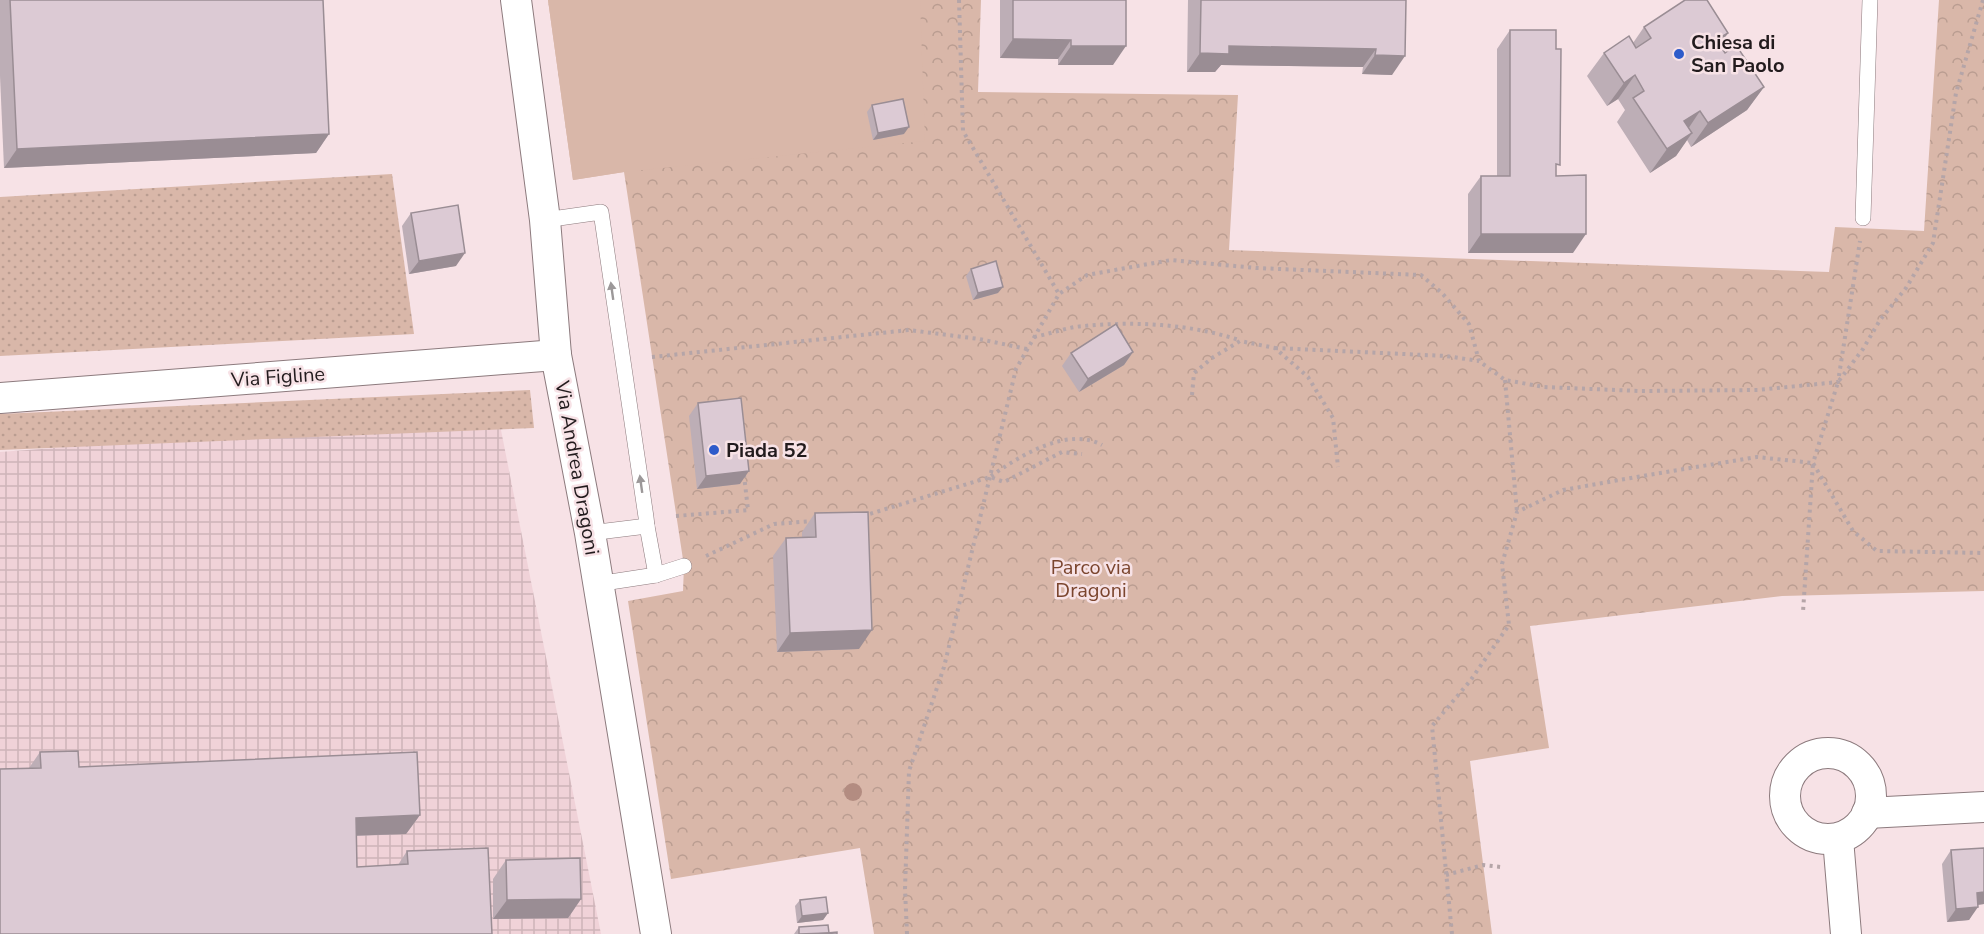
<svg xmlns="http://www.w3.org/2000/svg" width="1984" height="934" font-family="'Nunito Sans',sans-serif">
  <style>
    .industrial { fill: url(#industrial-grid) }
    .grass { fill: url(#grass-dots) }
    .park { fill: url(#park-crowns) }
    .garden { fill: #d9b7a9 }
    .lines { fill: none; stroke-linecap: round; stroke-linejoin: round }
    .service-casing { stroke: #8c7a7d; stroke-width: 16 }
    .minor-casing { stroke: #8c7a7d; stroke-width: 32 }
    .path { stroke: #b5a5a8; stroke-width: 4; stroke-dasharray: 3 4.5; stroke-linecap: butt }
    .service { stroke: #fff; stroke-width: 15 }
    .minor { stroke: #fff; stroke-width: 30 }
    .tree { fill: #b38c81 }
    .wall { fill: #bdaeb6 }
    .shaded-wall { fill: #9a8d94 }
    .building { fill: #dccad4; stroke: #9a8d94; stroke-width: 1.5 }
    .oneway { fill: #9c9899 }
    .poi-dot { fill: #2e5bca; stroke: #f7e2e6; stroke-width: 2 }
    .labels { text-anchor: middle; dominant-baseline: central; stroke-width: 5; stroke-linejoin: round; paint-order: stroke }
    .poi-label { font-size: 20px; font-weight: bold; fill: #221b1d; stroke: #f7e2e6; text-anchor: start }
    .street-label { font-size: 20px; fill: #221b1d; stroke: #f7e2e6 }
    .park-label { font-size: 20px; fill: #7b452e; stroke: #f7e2e6 }
  </style>
  <defs>
    <pattern id="industrial-grid" width="8" height="8" patternUnits="userSpaceOnUse" patternTransform="scale(1.5)"><rect width="8" height="8" fill="#f0d2d8"/><path d="M0 4h8M4 0v8" fill="none" stroke="#ceb4b9"/></pattern>
    <pattern id="grass-dots" width="8" height="8" patternUnits="userSpaceOnUse" patternTransform="scale(1.5)"><rect width="8" height="8" fill="#d9b7a9"/><path d="M2 2h.1M6 6h.1" fill="none" stroke="#ba9d91" stroke-width="1.8" stroke-linecap="round"/></pattern>
    <pattern id="park-crowns" width="20" height="18" patternUnits="userSpaceOnUse" patternTransform="scale(1.5)"><rect width="20" height="18" fill="#d9b7a9"/><path d="M2 6a3 3 0 1 1 6 0M12 15a3 3 0 1 1 6 0" fill="none" stroke="#ba9d91"/></pattern>
  </defs>
  <rect width="100%" height="100%" fill="#f7e2e6"/>
  <polygon class="industrial" points="498,415 601,934 0,934 0,452"/>
  <g class="grass">
    <polygon points="392,174 414,334 0,356 0,197"/>
    <polygon points="530,390 534,428 0,450 0,414"/>
  </g>
  <polygon class="park" points="548,0 981,0 978,92 1238,95 1229,250 1829,272 1835,227 1924,231 1939,0 1984,0 1984,591 1782,596 1530,626 1549,748 1470,761 1492,934 874,934 860,848 671,879 628,601 683,591 684,566 624,172 573,180"/>
  <polygon class="garden" points="548,0 920,0 925,141 624,172 573,180"/>
  <g class="lines">
    <g class="service-casing">
      <g id="service">
        <polyline points="1863,218 1870,0"/>
        <polyline points="545,220 601,212 646,517 647,526 590,533"/>
        <polyline points="647,526 656,575"/>
        <polyline points="597,584 656,575 684,566"/>
      </g>
    </g>
    <g class="minor-casing">
      <g id="minor">
        <polyline points="516,0 545,220 556,355 590,533 656,934"/>
        <polyline points="0,398 556,355"/>
        <circle cx="1828" cy="796" r="43"/>
        <polyline points="1867,813 1984,807"/>
        <polyline points="1838,839 1846,934"/>
      </g>
    </g>
    <g class="path">
      <polyline points="959,0 963,131 1059,294"/>
      <polyline points="1983,0 1956,93 1933,243 1906,288 1880,320 1863,349 1838,382 1813,463 1853,531 1877,551 1984,553"/>
      <path d="M1034,337C1050,334 1067,327 1084,326C1135,321 1190,324 1239,340"/>
      <polyline points="1275,348 1446,356 1479,361"/>
      <polyline points="652,357 909,330 979,339 1027,349"/>
      <polyline points="1505,380 1517,512"/>
      <polyline points="1192,395 1194,373 1212,358 1240,341 1275,348 1308,377 1333,418 1338,467"/>
      <path d="M991,476C1020,456 1067,426 1102,445"/>
      <polyline points="676,516 748,510 744,475"/>
      <polyline points="863,516 990,477 1004,482 1062,452 1082,454"/>
      <polyline points="706,556 774,524 814,521"/>
      <polyline points="1446,875 1483,865 1501,867"/>
      <polyline points="907,934 905,889 909,771 944,667 1016,369 1059,294 1087,275 1171,260 1256,268 1421,275 1442,293 1469,324 1479,361 1505,380 1544,387 1639,391 1758,390 1838,382 1860,241"/>
      <polyline points="1452,934 1432,726 1470,681 1509,625 1502,564 1517,512 1563,490 1648,475 1757,457 1813,463 1803,612"/>
    </g>
    <use href="#service" class="service"/>
    <use href="#minor" class="minor"/>
  </g>
  <circle class="tree" cx="853" cy="792" r="9"/>
  <g class="wall">
    <polygon points="0,0 323,0 329,134 316,153 4,168 0,76"/>
    <polygon points="1000,0 1126,0 1113,65 1058,65 1058,59 1000,58"/>
    <polygon points="1188,0 1406,0 1392,75 1362,74 1363,67 1221,65 1215,72 1187,72"/>
    <polygon points="1644,27 1728,33 1720,45 1725,53 1764,87 1747,110 1691,147 1687,140 1676,156 1650,173 1617,122 1625,110 1618,99 1607,106 1587,76 1604,53 1633,43"/>
    <polygon points="1510,30 1556,170 1556,176 1573,253 1468,253 1468,194 1481,176 1497,176 1497,49"/>
    <polygon points="872,105 904,134 873,140 867,112"/>
    <polygon points="411,213 456,266 409,274 402,226"/>
    <polygon points="971,269 998,293 973,300 966,276"/>
    <polygon points="1133,352 1124,365 1079,392 1062,366 1071,353"/>
    <polygon points="698,403 740,484 697,489 689,416"/>
    <polygon points="815,513 859,649 777,652 773,556 786,538 802,537 802,532"/>
    <polygon points="40,752 79,767 420,815 406,834 356,836 357,867 398,865 407,851 492,934 29,768"/>
    <polygon points="1951,850 1984,904 1978,905 1969,920 1947,922 1942,864"/>
    <polygon points="506,860 581,899 568,918 493,919 493,879"/>
    <polygon points="800,900 828,913 823,920 797,923 795,906"/>
    <polygon points="799,927 829,933 837,934 794,934"/>
  </g>
  <g class="shaded-wall">
    <polygon points="1728,33 1711,57 1716,40"/>
    <polygon points="1013,39 1071,40 1058,59 1000,58"/>
    <polygon points="1071,46 1126,46 1113,65 1058,65"/>
    <polygon points="1229,46 1376,49 1363,67 1221,65 1215,72 1187,72 1200,53"/>
    <polygon points="1375,55 1405,56 1392,75 1362,74"/>
    <polygon points="1635,75 1618,99 1607,106 1624,83"/>
    <polygon points="1764,87 1747,110 1691,147 1708,123"/>
    <polygon points="1700,111 1684,135 1684,121"/>
    <polygon points="909,127 904,134 873,140 878,133"/>
    <polygon points="1692,133 1676,156 1650,173 1667,149"/>
    <polygon points="329,134 316,153 4,168 17,149"/>
    <polygon points="1481,234 1586,234 1573,253 1468,253"/>
    <polygon points="465,253 456,266 409,274 419,261"/>
    <polygon points="1003,287 998,293 973,300 978,293"/>
    <polygon points="1133,352 1124,365 1079,392 1088,379"/>
    <polygon points="749,471 740,484 697,489 706,476"/>
    <polygon points="872,630 859,649 777,652 790,633"/>
    <polygon points="420,815 406,834 342,836 356,818"/>
    <polygon points="1984,892 1984,904 1968,906 1977,893"/>
    <polygon points="581,899 568,918 493,919 507,900"/>
    <polygon points="1978,907 1969,920 1947,922 1956,909"/>
    <polygon points="828,913 823,920 797,923 802,916"/>
  </g>
  <g class="building">
    <polygon points="10,0 323,0 329,134 17,149"/>
    <polygon points="1013,0 1126,0 1126,46 1071,46 1071,40 1013,39"/>
    <polygon points="1201,0 1406,0 1405,56 1375,55 1376,49 1229,46 1229,54 1200,53"/>
    <polygon points="1685,0 1707,0 1728,33 1716,40 1725,53 1736,45 1764,87 1708,123 1700,111 1684,121 1692,133 1667,149 1633,98 1644,91 1635,75 1624,83 1604,53 1629,36 1636,48 1651,38 1644,27"/>
    <polygon points="1510,30 1556,30 1556,49 1561,49 1560,160 1560,165 1556,164 1556,176 1586,175 1586,234 1481,234 1481,176 1510,176"/>
    <polygon points="903,99 909,127 878,133 872,105"/>
    <polygon points="458,205 465,253 419,261 411,213"/>
    <polygon points="996,261 1003,287 978,293 971,269"/>
    <polygon points="1116,324 1133,352 1088,379 1071,353"/>
    <polygon points="741,398 749,471 706,476 698,403"/>
    <polygon points="868,512 872,630 790,633 786,538 816,537 815,513"/>
    <polygon points="78,751 79,767 417,752 420,815 356,818 357,867 408,864 407,851 488,848 492,934 0,934 0,769 41,768 40,752"/>
    <polygon points="1984,848 1984,892 1977,893 1978,907 1956,909 1951,850"/>
    <polygon points="580,858 581,899 507,900 506,860"/>
    <polygon points="826,897 828,913 802,916 800,900"/>
    <polygon points="828,925 829,933 799,934 799,927"/>
    <polygon points="837,932 837,934 816,934"/>
  </g>
  <defs><path id="oneway-solid" d="M-6-.8H1V-3.2L6.5 0L1 3.2V.8H-6Z" transform="scale(1.5)"/></defs>
  <g class="oneway">
    <use href="#oneway-solid" transform="translate(612 291) rotate(-98)"/>
    <use href="#oneway-solid" transform="translate(641 484) rotate(-98)"/>
  </g>
  <g class="poi-dot">
    <circle cx="1679" cy="54" r="6"/>
    <circle cx="714" cy="450" r="6"/>
  </g>
  <g class="labels">
    <g class="poi-label">
      <text x="1691" y="42">Chiesa di<tspan x="1691" dy="23">San Paolo</tspan></text>
      <text x="726" y="450">Piada 52</text>
    </g>
    <g class="street-label">
      <text transform="translate(278 377) rotate(-4)">Via Figline</text>
      <text transform="translate(577 468) rotate(80)">Via Andrea Dragoni</text>
    </g>
    <g class="park-label">
      <text x="1091" y="567">Parco via<tspan x="1091" dy="23">Dragoni</tspan></text>
    </g>
  </g>
</svg>
